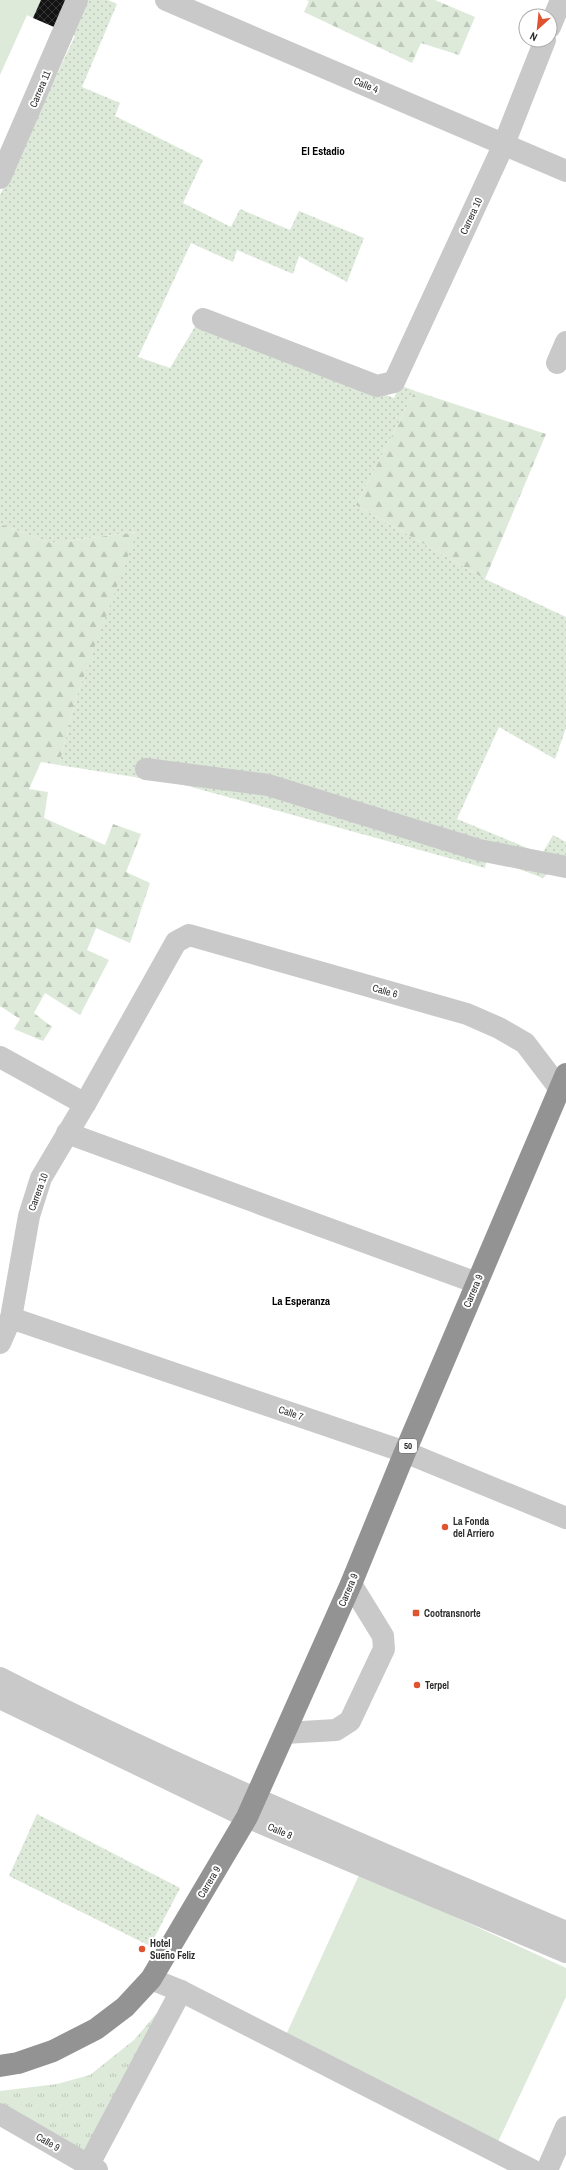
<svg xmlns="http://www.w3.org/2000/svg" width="566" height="2170" font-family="'Archivo Narrow',sans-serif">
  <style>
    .grass { fill: url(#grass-dots) }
    .forest { fill: url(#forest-firs) }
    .park { fill: url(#park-tufts) }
    .pitch { fill: #dde9d9 }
    .building { fill: url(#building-cross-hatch) }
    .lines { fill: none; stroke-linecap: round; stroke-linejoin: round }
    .minor { stroke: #c9c9c9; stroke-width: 22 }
    .highway { stroke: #939393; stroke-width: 22 }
    .poi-dot { fill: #df5331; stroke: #fff; stroke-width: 1.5 }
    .labels { text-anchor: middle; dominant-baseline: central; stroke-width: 4; stroke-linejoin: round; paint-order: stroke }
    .shield { fill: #fff; stroke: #6b6b6b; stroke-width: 1 }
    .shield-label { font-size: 9px; font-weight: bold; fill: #2c2c2c }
    .street-label { font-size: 10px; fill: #2c2c2c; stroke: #fff }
    .poi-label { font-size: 10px; font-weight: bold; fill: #2c2c2c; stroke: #fff; text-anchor: start }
    .neighbourhood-label { font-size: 11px; font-weight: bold; fill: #000; stroke: #fff }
  </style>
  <defs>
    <pattern id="grass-dots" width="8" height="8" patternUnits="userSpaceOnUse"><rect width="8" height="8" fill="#dde9d9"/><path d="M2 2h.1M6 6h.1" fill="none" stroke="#bec8ba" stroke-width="1.8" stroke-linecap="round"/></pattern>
    <pattern id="forest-firs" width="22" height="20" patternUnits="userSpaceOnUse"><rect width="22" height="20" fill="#dde9d9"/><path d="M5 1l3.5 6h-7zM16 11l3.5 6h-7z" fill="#bec8ba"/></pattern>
    <pattern id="park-tufts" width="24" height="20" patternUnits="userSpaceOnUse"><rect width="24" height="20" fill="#dde9d9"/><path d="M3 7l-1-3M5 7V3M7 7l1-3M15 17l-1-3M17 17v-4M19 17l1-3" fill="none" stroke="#bec8ba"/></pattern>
    <pattern id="building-cross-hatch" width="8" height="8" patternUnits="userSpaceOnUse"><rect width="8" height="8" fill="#131313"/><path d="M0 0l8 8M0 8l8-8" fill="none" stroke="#363636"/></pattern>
  </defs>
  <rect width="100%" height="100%" fill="#fff"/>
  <g class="grass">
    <polygon points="76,0 108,0 117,4 82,87 120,103 115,116 203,160 183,203 231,227 240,209 290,230 299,211 364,238 347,282 299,256 293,274 237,250 233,262 191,243 138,357 170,368 196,325 394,398 400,385 415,391 356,505 485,579 566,617 566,728 555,759 499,727 457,819 542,854 553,835 566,842 566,873 552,869 543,878 487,857 485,868 184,785 59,765 76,698 136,532 51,543 0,524 0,195 75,36 61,30"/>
    <polygon points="37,1814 180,1888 150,1946 9,1876"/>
  </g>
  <g class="forest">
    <polygon points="306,0 435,0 475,17 459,55 421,43 412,63 304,12 309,1"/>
    <polygon points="415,391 546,434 485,579 356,505"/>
    <polygon points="0,524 51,543 137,532 76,698 59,765 41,762 29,789 48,792 44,818 105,845 113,824 141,834 126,872 150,883 130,943 96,928 87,950 109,960 80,1015 45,993 34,1013 52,1027 43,1041 14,1029 20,1019 0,1006"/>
  </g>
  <polygon class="park" points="174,1993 86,2158 0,2110 0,2091 57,2084 90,2075 134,2040"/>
  <g class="pitch">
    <polygon points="0,0 41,0 33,18 27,15 0,75"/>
    <polygon points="360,1873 566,1968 566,1997 497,2144 285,2037"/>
  </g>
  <polygon class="building" points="41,0 76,0 61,30 33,18"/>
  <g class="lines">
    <g class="minor">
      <polyline points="166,0 566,171"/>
      <polyline points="550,27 561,0"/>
      <polyline points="0,178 77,0"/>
      <polyline points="203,319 377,386 394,382 504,144 545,40"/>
      <polyline points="557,363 566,342"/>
      <polyline points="146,769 268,785 479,850 566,867"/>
      <polyline points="0,1057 85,1104"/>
      <polyline points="67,1133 477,1283"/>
      <polyline points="11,1318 405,1452 566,1518"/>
      <polyline points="0,1343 11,1318 29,1216 41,1178 85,1104 176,942 189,935 467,1014 499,1028 525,1043 560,1089 566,1091"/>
      <path d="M0,1678C184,1772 376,1850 566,1932"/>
      <polyline points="0,1698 247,1817 566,1952"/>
      <polyline points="285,1733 336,1730 350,1721 384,1649 383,1636 351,1584"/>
      <polyline points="151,1979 181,1991 532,2170"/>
      <polyline points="0,2114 97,2170"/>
      <polyline points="88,2166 181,1991"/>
      <polyline points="547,2170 566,2127"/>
    </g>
    <polyline class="highway" points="0,2066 18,2063 53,2051 96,2029 125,2007 151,1979 247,1817 351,1584 405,1452 566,1074"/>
  </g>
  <g class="poi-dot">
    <circle cx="445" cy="1527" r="4"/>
    <rect x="412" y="1609" width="8" height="8" rx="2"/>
    <circle cx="417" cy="1685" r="4"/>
    <circle cx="142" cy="1949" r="4"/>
  </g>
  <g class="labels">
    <rect class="shield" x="399" y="1439" width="18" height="14" rx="3"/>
    <g class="shield-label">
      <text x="408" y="1446">50</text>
    </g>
    <g class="street-label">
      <text transform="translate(366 85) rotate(23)">Calle 4</text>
      <text transform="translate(40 89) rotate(-67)">Carrera 11</text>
      <text transform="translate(471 216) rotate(-65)">Carrera 10</text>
      <text transform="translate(385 991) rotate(16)">Calle 6</text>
      <text transform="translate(38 1192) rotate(-70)">Carrera 10</text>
      <text transform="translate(473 1291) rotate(-67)">Carrera 9</text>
      <text transform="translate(291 1413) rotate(19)">Calle 7</text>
      <text transform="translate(348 1590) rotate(-67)">Carrera 9</text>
      <text transform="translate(280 1831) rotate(23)">Calle 8</text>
      <text transform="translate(209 1882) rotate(-59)">Carrera 9</text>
      <text transform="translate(48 2142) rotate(30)">Calle 9</text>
    </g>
    <g class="poi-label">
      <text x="453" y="1521">La Fonda<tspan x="453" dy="12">del Arriero</tspan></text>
      <text x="424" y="1613">Cootransnorte</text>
      <text x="425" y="1685">Terpel</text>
      <text x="150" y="1943">Hotel<tspan x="150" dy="12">Sueño Feliz</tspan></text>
    </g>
    <g class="neighbourhood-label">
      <text x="323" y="151">El Estadio</text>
      <text x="301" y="1301">La Esperanza</text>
    </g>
  </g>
  <g transform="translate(538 28) rotate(207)"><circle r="19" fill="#ffffff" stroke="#ababab"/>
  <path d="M0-3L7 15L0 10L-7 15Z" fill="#df5331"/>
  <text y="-6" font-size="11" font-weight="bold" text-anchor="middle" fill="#2c2c2c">N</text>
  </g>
</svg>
